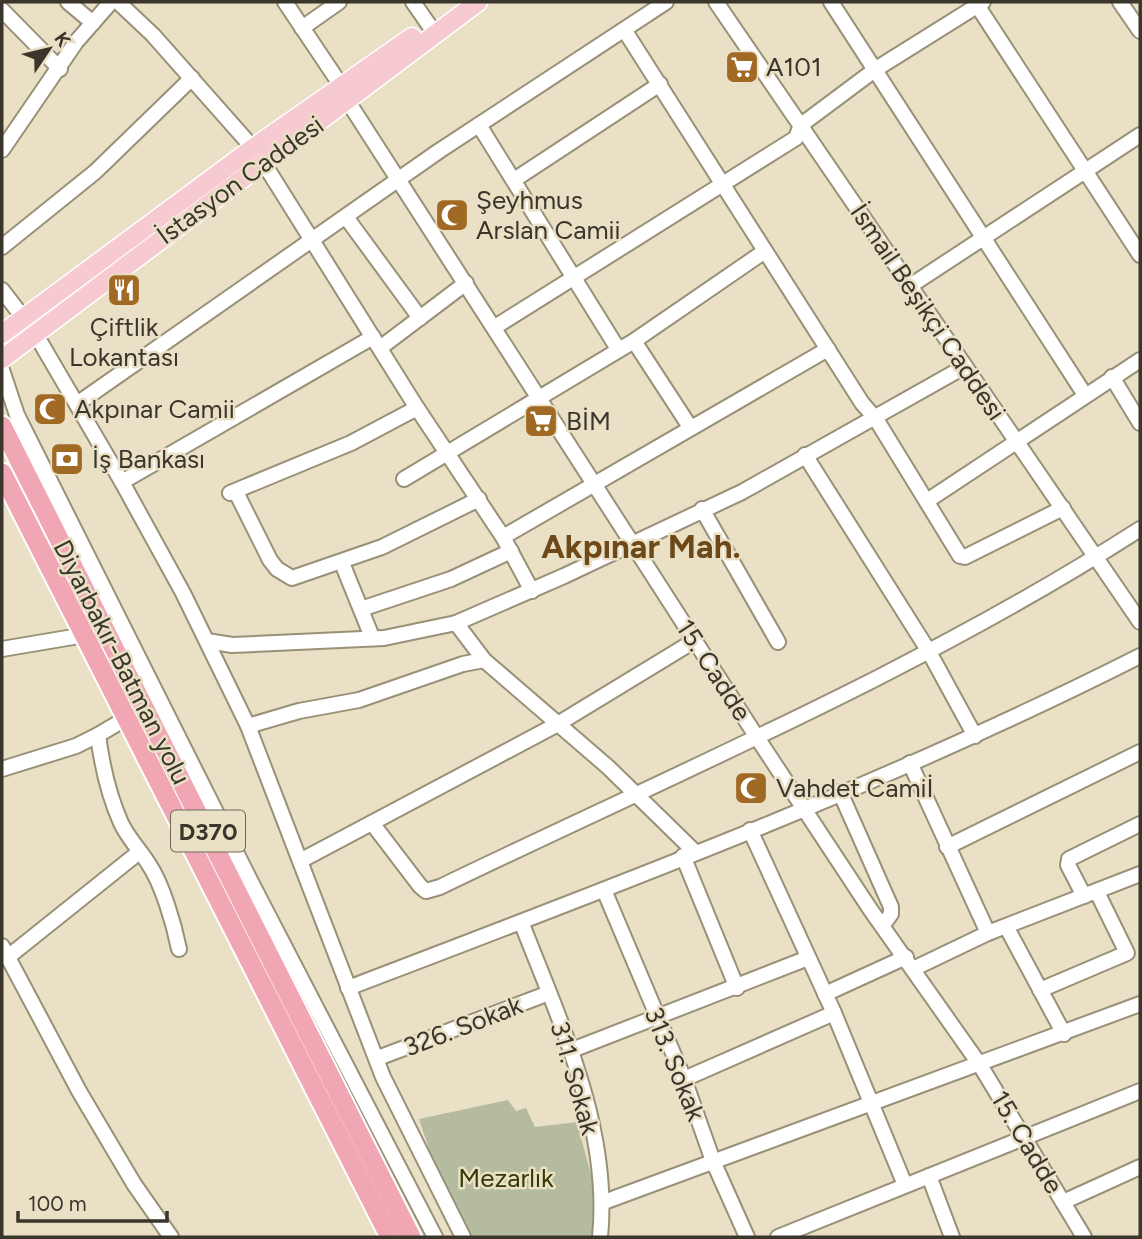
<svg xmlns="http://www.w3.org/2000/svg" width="1142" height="1239" font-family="Figtree,sans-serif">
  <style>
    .green { fill: #b4bb9e }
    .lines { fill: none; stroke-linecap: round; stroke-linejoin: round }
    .minor-casing { stroke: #999077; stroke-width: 18 }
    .major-casing { stroke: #fff; stroke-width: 21 }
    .highway-casing { stroke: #fff; stroke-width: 23 }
    .minor { stroke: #fff; stroke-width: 14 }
    .major { stroke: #f7cad2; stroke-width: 18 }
    .highway { stroke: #f1a6b4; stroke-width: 19 }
    .labels { text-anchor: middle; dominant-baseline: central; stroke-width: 5; stroke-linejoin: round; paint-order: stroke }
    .shield { fill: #eae0c5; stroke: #6f695a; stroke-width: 2 }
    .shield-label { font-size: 24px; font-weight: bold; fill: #3a362c }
    .poi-label { font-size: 26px; fill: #3a362c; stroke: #eae0c5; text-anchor: start }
    .street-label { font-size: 26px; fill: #3a362c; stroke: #eae0c5 }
    .park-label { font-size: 26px; fill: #343c06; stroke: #eae0c5 }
    .district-label { font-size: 33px; font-weight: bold; fill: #6d4818; stroke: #eae0c5 }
  </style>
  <rect width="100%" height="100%" fill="#eae0c5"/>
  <polygon class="green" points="508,1100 516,1111 526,1108 535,1127 577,1122 595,1190 592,1237 471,1237 438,1176 419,1119"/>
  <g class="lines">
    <g class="minor-casing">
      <g id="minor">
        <polyline points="68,2 93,23"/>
        <polyline points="118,2 153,35 253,148"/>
        <polyline points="285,2 342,87"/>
        <polyline points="413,2 429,25"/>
        <polyline points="716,2 1140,622"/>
        <polyline points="831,2 1085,395"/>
        <polyline points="975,2 1140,255"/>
        <polyline points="1120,2 1140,31"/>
        <polyline points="2,10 60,69"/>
        <polyline points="302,28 339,2"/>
        <polyline points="625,31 862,403 876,419 960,556 965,557 1063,508"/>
        <polyline points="347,100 758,739 870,909 980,1065 1084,1237"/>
        <polyline points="479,125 618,349"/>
        <polyline points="2,150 76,42 111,2"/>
        <polyline points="263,162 417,408 503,537 532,591"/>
        <polyline points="514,180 660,84"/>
        <polyline points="346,217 420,318"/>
        <polyline points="2,247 95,172 192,78"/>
        <polyline points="910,286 1140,135"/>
        <polyline points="2,290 35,333 122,482 183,593 248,726 383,1077 463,1237"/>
        <polyline points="495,327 796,138 801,125 876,69 983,2"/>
        <polyline points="634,341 690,427"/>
        <polyline points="380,348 466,283"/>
        <polyline points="2,370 17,415 251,882 435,1237"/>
        <polyline points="1112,377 1140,423"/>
        <polyline points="77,404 439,151 666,2"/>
        <polyline points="805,455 928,650 975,736"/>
        <polyline points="404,479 634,341 765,251"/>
        <polyline points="122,482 373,337"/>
        <polyline points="236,492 270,560 277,569 292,578 382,547 479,499"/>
        <polyline points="230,493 351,443 417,408"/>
        <polyline points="927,501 1140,360"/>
        <polyline points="702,509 778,642"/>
        <polyline points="503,537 828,349"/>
        <polyline points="342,563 372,637"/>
        <polyline points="361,609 451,579 511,551"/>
        <polyline points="456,623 484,660 608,767 695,852"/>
        <polyline points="207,641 232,645 384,638 456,623 564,576 742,492 964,367"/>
        <polyline points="2,649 85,635"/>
        <path d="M125,719L98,735C102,766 108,794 121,823C128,838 139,849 148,863C162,883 174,924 179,949"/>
        <polyline points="248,726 299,711 359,700 463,664 484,660"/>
        <polyline points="910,763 988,933"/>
        <polyline points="2,769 76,746 98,735"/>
        <polyline points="840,792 891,907 891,914 883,925"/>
        <path d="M372,823L420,886L426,891L440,887C676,773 919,671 1140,529"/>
        <polyline points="750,830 834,1013 905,1185"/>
        <polyline points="947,847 1140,752"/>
        <polyline points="683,856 737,988"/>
        <polyline points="300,861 556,725 694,641"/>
        <polyline points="604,890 684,1079 713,1161 747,1237"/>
        <polyline points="1084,896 1068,865 1069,859 1140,824"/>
        <path d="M522,924C560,1022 611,1129 600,1237"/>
        <polyline points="1007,928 1064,1034"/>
        <polyline points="2,946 79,1091 134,1184 171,1237"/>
        <polyline points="8,957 138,853"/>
        <polyline points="915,968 988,933 1140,874"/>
        <path d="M348,988C615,886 885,785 1140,656"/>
        <polyline points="1040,990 1127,953 1097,892"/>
        <polyline points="825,994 906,957"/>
        <polyline points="572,1050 808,958"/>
        <polyline points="378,1058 549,993"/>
        <polyline points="684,1079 834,1013"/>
        <polyline points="929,1176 952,1237"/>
        <polyline points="604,1202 1140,1004"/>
        <polyline points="1063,1202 1140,1167"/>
        <polyline points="778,1237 1140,1091"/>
      </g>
    </g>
    <g class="major-casing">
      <g id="major">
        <polyline points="2,334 253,148 412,37"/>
        <polyline points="2,359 478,2"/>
      </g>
    </g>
    <g class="highway-casing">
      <g id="highway">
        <polyline points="2,426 411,1237"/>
        <polyline points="2,473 390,1237"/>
      </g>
    </g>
    <use href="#minor" class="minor"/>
    <use href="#major" class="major"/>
    <use href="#highway" class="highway"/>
  </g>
  <defs>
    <g id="supermarket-square" transform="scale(1.75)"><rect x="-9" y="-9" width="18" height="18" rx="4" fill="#a06a24" stroke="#eae0c5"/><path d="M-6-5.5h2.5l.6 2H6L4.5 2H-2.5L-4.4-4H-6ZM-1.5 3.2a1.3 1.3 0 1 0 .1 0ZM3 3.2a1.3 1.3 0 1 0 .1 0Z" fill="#fff"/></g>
    <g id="mosque-square" transform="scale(1.75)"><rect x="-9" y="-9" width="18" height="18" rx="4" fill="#a06a24" stroke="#eae0c5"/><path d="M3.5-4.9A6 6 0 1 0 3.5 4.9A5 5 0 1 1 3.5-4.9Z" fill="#fff"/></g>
    <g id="restaurant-square" transform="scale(1.75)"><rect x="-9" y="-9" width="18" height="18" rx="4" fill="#a06a24" stroke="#eae0c5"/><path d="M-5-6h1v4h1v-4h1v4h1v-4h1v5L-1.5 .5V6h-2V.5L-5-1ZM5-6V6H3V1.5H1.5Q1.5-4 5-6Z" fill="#fff"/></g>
    <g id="bank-square" transform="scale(1.75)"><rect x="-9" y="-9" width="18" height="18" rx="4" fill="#a06a24" stroke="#eae0c5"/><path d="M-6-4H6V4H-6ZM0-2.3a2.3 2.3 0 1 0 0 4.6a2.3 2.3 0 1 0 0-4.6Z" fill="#fff"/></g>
  </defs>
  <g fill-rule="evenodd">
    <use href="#supermarket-square" x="742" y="67"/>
    <use href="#mosque-square" x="452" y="215"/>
    <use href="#restaurant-square" x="124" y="290"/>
    <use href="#mosque-square" x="50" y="409"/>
    <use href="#supermarket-square" x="541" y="421"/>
    <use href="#bank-square" x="67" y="459"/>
    <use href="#mosque-square" x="751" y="788"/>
  </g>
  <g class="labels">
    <rect class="shield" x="171" y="810.5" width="74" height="41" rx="5"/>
    <g class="shield-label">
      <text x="208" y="831">D370</text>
    </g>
    <g class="poi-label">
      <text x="766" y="67">A101</text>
      <text x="476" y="200">Şeyhmus<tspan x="476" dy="30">Arslan Camii</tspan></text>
      <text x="124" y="327" text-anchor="middle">Çiftlik<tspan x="124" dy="30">Lokantası</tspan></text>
      <text x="74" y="409">Akpınar Camii</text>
      <text x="566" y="421">BİM</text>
      <text x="92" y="459">İş Bankası</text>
      <text x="776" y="788">Vahdet Camiİ</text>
    </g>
    <g class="street-label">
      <text transform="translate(240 180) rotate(-36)">İstasyon Caddesi</text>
      <text transform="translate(928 312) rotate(56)">İsmail Beşikçi Caddesi</text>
      <text transform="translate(122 662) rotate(63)">Diyarbakır-Batman yolu</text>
      <text transform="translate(714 670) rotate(57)">15. Cadde</text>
      <text transform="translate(463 1026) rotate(-21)">326. Sokak</text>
      <text transform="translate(675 1064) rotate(68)">313. Sokak</text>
      <text transform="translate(575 1078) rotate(74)">311. Sokak</text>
      <text transform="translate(1027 1142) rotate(59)">15. Cadde</text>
    </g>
    <g class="park-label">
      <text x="506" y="1178">Mezarlık</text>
    </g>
    <g class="district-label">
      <text x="641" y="546">Akpınar Mah.</text>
    </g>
  </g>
  <rect width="1142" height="1239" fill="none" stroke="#3a362c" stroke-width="7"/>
  <g transform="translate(49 49) rotate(55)" stroke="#eae0c5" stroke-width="5" paint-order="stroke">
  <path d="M0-5L12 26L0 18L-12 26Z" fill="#3a362c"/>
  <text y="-10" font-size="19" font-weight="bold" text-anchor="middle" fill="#3a362c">K</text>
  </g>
  <path d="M18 1211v10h149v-10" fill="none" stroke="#3a362c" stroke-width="3.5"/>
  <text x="28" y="1211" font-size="21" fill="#3a362c" stroke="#eae0c5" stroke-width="5" paint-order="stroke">100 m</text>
</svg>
